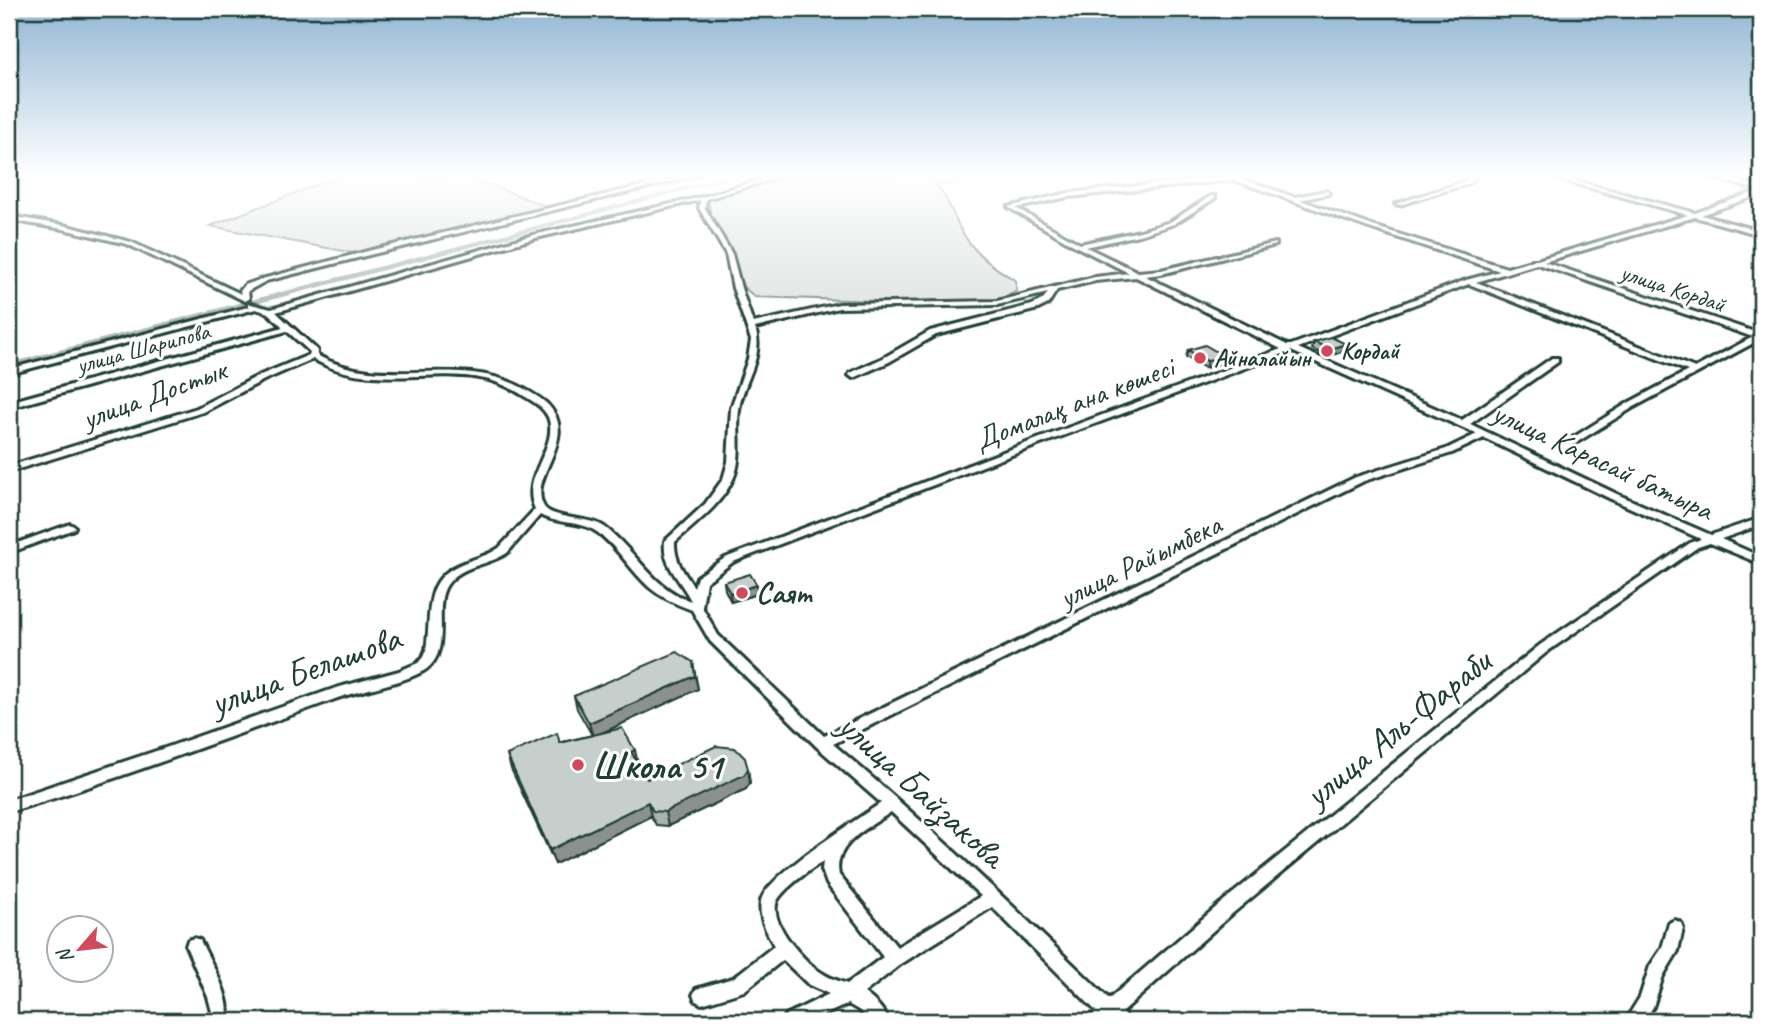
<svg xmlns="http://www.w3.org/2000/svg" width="1770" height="1030" font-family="Caveat,sans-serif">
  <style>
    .green { fill: #dee3e2; stroke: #7e908b; stroke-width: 2 }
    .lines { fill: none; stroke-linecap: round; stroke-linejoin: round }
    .canal { fill: #afbab7; fill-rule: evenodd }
    .street-casing { stroke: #1f3d34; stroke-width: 6 }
    .street { fill: #fff; fill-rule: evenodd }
    .wall { fill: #abb2af; stroke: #1f3d34; stroke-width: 2 }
    .shaded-wall { fill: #8b918f; stroke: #1f3d34; stroke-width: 2 }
    .building { fill: #c7cfcc; stroke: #1f3d34; stroke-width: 2 }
    .poi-dot { fill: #d1495b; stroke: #fff; stroke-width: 2.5 }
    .labels { text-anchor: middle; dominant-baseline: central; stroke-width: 6; stroke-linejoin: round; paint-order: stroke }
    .far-street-label { font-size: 24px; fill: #1f3d34; stroke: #fff }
    .far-poi-label { font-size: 24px; font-weight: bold; fill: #1f3d34; stroke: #fff; text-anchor: start }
    .street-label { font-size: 30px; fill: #1f3d34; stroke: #fff }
    .poi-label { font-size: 30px; font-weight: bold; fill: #1f3d34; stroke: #fff; text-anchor: start }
    .near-street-label { font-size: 37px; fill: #1f3d34; stroke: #fff }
    .near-poi-label { font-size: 37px; font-weight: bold; fill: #1f3d34; stroke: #fff; text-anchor: start }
  </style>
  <rect width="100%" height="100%" fill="#fff"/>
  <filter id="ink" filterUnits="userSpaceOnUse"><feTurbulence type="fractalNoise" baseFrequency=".0143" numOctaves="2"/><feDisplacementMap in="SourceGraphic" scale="14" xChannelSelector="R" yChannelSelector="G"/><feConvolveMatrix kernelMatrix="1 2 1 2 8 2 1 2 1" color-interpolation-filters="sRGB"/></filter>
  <g filter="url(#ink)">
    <g class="green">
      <polygon points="342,175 464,175 548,207 359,254 210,226"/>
      <path d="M789,175H982L955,184H936C949,199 953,216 962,232C976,255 993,267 1015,280L1017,291L997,300L938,303L755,297L741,285L734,256L711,217L708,200Z"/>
    </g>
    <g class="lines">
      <polygon class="canal" points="731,175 744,175 9,369 9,363"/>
      <g class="street-casing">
        <g id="street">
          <polygon points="688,175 698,175 373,254 266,281 248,291 249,299 245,301 127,244 63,229 9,220 9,216 63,225 131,242 241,294 240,291 245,285 262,279 372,250"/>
          <path d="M777,175H786L706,199L705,208L732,254L741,288L753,323L839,304L997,301L1095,277L1129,273L1077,247L1008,207L1068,193L1234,176L1294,197L1326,191L1329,193L1328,194L1300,200L1373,226L1507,268L1531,261L1532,260H1537L1688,215L1544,175H1554L1695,213L1760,190L1702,175H1712L1761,187V194L1701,215L1761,231V235L1695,217L1544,262L1761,334V339L1634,407L1566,449H1560L1558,447L1628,403L1688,371L1469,284L1298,348L1462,420L1552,358H1558V362L1470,424L1619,495L1711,535L1761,518V525L1721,539L1761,557V564L1710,543L1698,547L1548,651L1233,913L1122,1012L1128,1021H1089L1092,1015L1096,1011L992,907L901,964L864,993C874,1000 884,1010 889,1021H868L860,1011L848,1004L811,1021H783L786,1015L829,994L809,985L783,960L744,991L702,1004L696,1001L693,995L696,989L733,978L774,946C767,931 758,918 761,901C765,877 858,819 881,803L817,747L710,641L692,610C676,604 662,598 649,587C630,570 618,547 597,532C580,520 558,525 540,515L507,553C489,565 464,565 450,581C429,603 455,650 425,670C405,683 359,690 335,699C227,738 119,779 9,812V800L165,748L336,688L399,671L418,663L423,657L426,650C432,618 422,582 457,566C471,559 486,557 499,548L535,509C519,477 560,447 548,417C544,408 533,401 524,396C513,389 499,382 485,379C449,371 410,379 373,376C351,375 332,370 313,359L264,380L203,412L9,472V466L197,408L258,376L309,355L310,352L287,331L9,408V402L283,327L268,313L256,309L9,374V369L248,307V304H251L271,309L533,235L702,197ZM1234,180L1369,228L1500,271L1466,280L1291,345H1287L1145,276L1161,274L1276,245V243L1161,270L1138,272L1086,247L1143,234L1174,224L1215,198V196H1211L1170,222L1140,231L1080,244L1016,208L1068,197ZM700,200L699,208L726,254L733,288L751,340L748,359L731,408L728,462L723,479L705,504L665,541C662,566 682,581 691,601C660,591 645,566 623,544C616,537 608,528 599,524C586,518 551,518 544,507C526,476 583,438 546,403C538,396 528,391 519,386C454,354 380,391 317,355V350L276,312L536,238ZM1537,264L1753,337L1695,368L1476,282ZM1136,277L1281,349L1032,441L725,558L697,577L694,587C684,573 674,560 675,542C696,523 721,505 733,479C743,458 736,432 739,410C743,380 765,358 755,328L839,308L997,305L1048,293L1042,300L1032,305L930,331L883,358L850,373L849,375L853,378L889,362L936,335L1038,309L1048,304L1057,290L1095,281ZM1291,351L1477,434L1446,449L1356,477L824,736L718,635L702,607L706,582L733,562L1038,445ZM1484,438L1611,499L1701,539L1690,543L1540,645L1221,903L1109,999C1019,912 929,825 833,744L1364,481L1452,453ZM891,812L981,896L897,947L839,875C832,844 870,827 891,812ZM823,861L822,870L827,884L883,957L847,984C839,981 829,978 822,973C805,963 768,923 777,901C783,889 811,869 823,861Z"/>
          <polygon points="1470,175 1476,175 1470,183 1400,205 1395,204 1466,181"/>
          <polygon points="70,524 75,527 74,529 9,553 9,546"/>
          <polygon points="1675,920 1681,923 1683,928 1678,951 1663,976 1653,1007 1644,1021 1625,1021 1640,997 1650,966 1662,948 1669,923"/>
          <path d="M194,938L200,940C209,960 235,1001 226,1021H208L212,1012L208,997L186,946L188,940Z"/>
        </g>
      </g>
      <use href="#street" class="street"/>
    </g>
    <g class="wall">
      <polygon points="1314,342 1346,344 1344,351 1327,357 1312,349"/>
      <polygon points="1188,350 1223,363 1205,368 1186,357"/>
      <polygon points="724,582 757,585 757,594 731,602 725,590"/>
      <polygon points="693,662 698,689 599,734 638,764 647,779 748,769 750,783 746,789 668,826 656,825 651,816 555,864 511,769 507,755 592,735 577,709 574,696"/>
    </g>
    <g class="shaded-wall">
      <polygon points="1346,344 1344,351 1327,357 1329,349"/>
      <polygon points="1224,356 1223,363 1205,368 1207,361"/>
      <polygon points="757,585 757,594 731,602 730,593"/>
      <polygon points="695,676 698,689 593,737 589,723"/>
      <polygon points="635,750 638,764 631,752"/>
      <polygon points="748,769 750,783 746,789 668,826 665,812"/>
      <polygon points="648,802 651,816 555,864 550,850"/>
    </g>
    <g class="building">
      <polygon points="1331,337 1346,344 1329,349 1314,342"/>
      <polygon points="1205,345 1224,356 1207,361 1188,350"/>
      <polygon points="750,574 757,585 730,593 724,582"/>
      <polygon points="677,652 693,662 695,676 589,723 574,696"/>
      <polygon points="622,728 635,750 631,752 647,779 716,746 735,748 745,758 748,769 744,775 665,812 653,811 648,802 550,850 507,755 557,733 560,743"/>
    </g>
  </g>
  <linearGradient id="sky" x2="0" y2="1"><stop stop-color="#91b6d4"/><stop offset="0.55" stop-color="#fff"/><stop offset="1" stop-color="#fff" stop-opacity="0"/></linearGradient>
  <rect width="1770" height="319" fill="url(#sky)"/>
  <g class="poi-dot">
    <circle cx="1327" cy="351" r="7"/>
    <circle cx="1200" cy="358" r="7"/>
    <circle cx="742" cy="593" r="7"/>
    <circle cx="578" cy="765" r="7"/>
  </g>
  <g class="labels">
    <g class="far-street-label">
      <text transform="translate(1673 288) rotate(18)">улица Кордай</text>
      <text transform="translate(143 348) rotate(-15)">улица Шарипова</text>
    </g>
    <g class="far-poi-label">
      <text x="1341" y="351">Кордай</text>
      <text x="1214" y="358">Айналайын</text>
    </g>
    <g class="street-label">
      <text transform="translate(154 394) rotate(-20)">улица Достык</text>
      <text transform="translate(1074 403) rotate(-21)">Домалақ ана көшесі</text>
      <text transform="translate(1603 461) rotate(25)">улица Карасай батыра</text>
      <text transform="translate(1140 561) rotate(-26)">улица Райымбека</text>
    </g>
    <g class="poi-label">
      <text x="756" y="593">Саят</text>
    </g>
    <g class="near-street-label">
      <text transform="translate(305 670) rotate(-20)">улица Белашова</text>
      <text transform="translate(1397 728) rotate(-39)">улица Аль-Фараби</text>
      <text transform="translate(922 790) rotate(42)">улица Байзакова</text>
    </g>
    <g class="near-poi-label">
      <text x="592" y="765">Школа 51</text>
    </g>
  </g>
  <rect width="1770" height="1030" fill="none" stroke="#fff" stroke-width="35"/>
  <rect x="18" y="18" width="1735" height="995" fill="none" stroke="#1f3d34" stroke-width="2.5" filter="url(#ink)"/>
  <g transform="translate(80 949) rotate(242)"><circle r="33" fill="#ffffff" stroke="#a5b1ae" stroke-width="2"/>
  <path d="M0-5L12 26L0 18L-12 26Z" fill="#d1495b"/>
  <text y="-10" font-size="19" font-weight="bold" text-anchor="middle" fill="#1f3d34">N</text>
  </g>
</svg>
